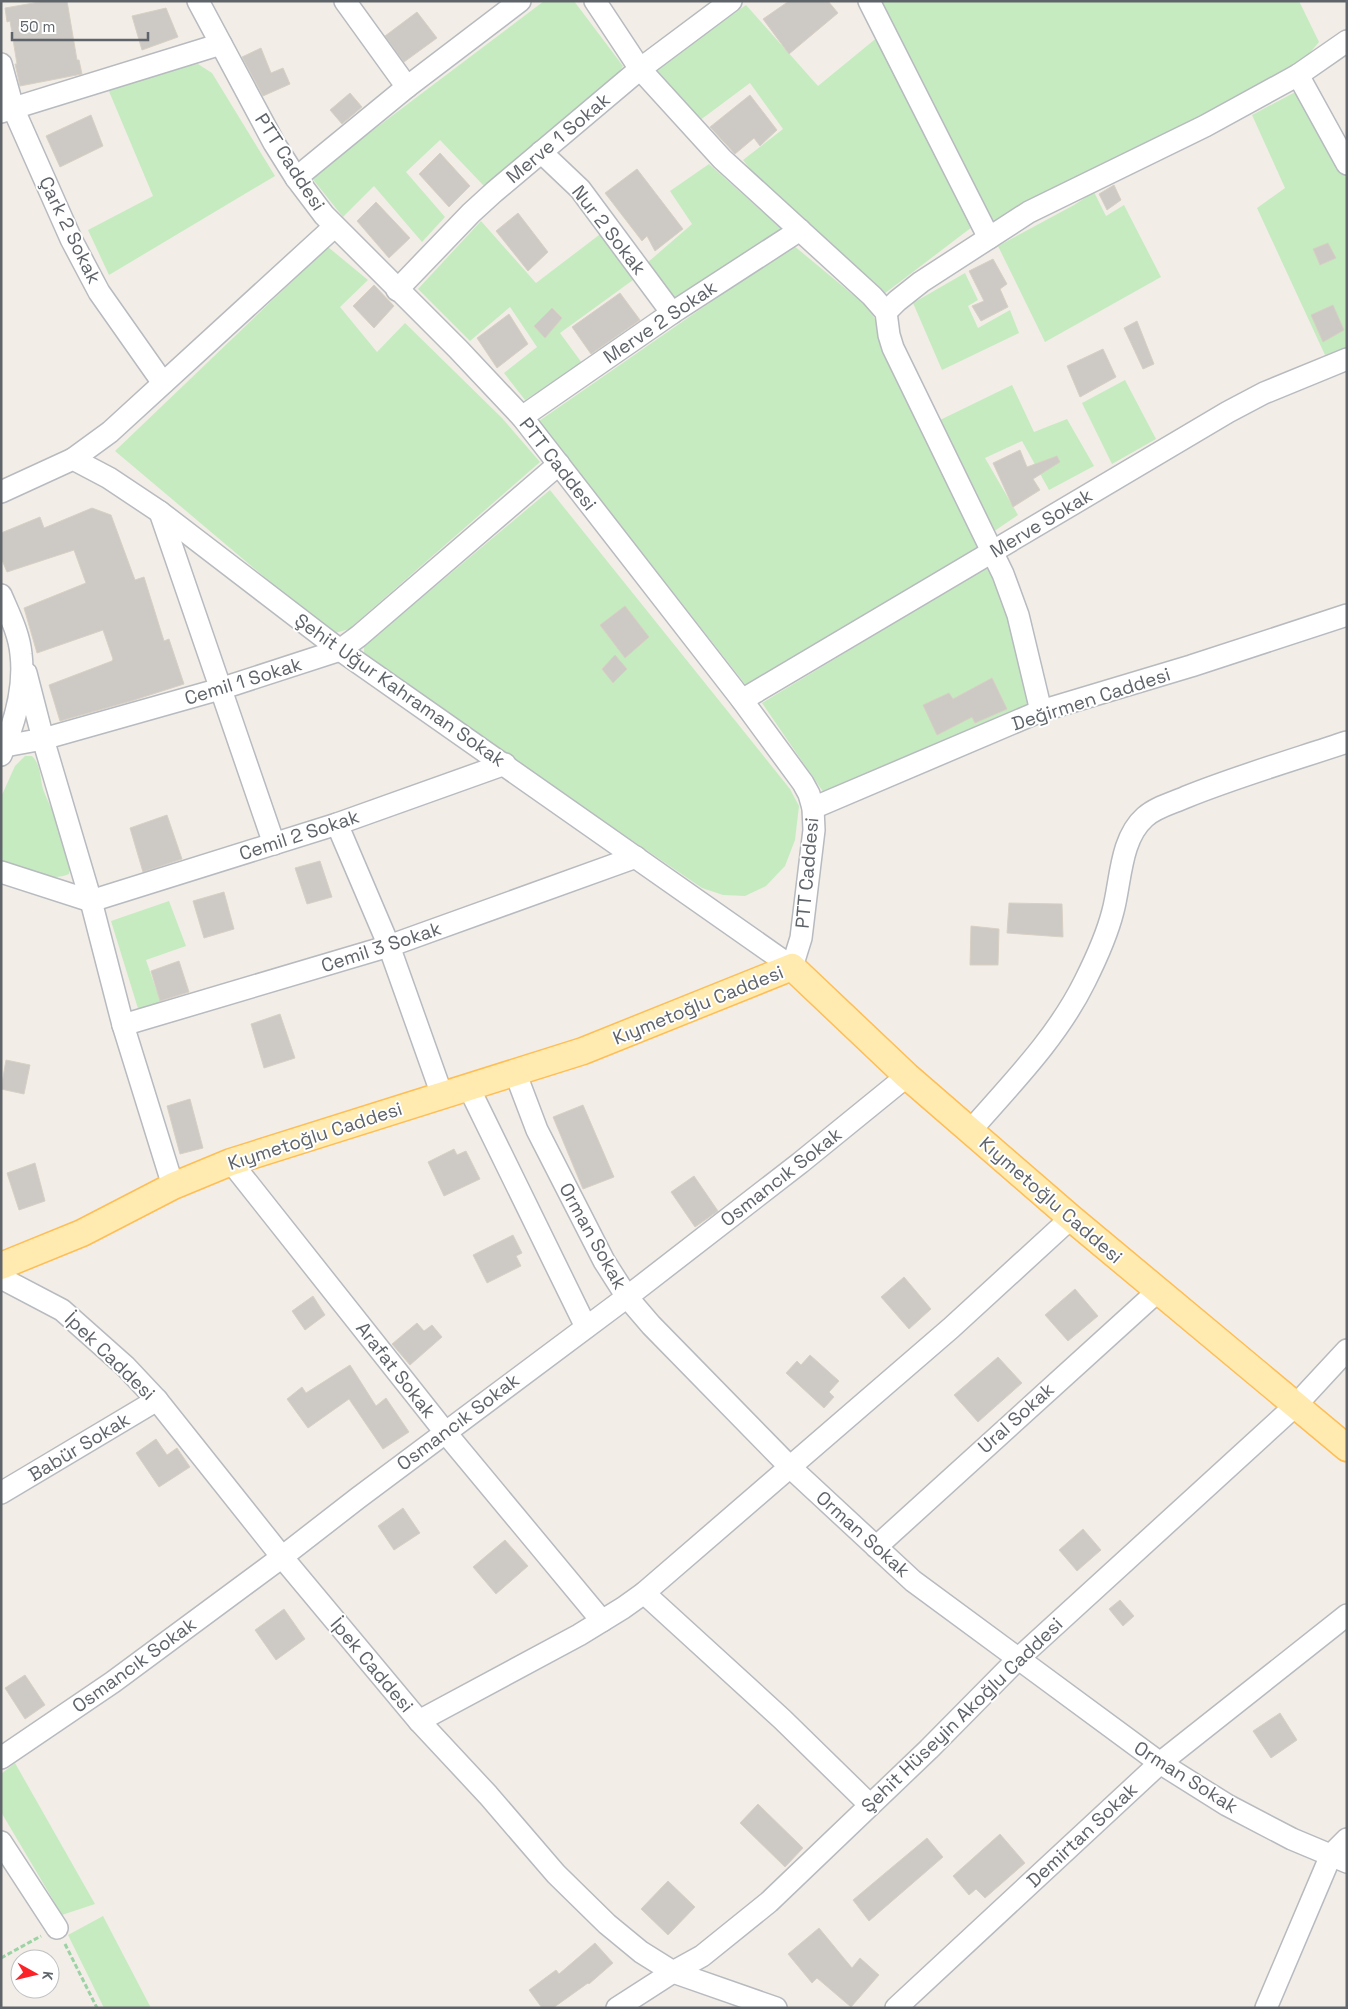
<svg xmlns="http://www.w3.org/2000/svg" width="1348" height="2009" font-family="'Space Grotesk',sans-serif">
  <style>
    .green { fill: #c6ebc1 }
    .building { fill: #cdc9c4; stroke: #d8d0c4 }
    .lines { fill: none; stroke-linecap: round; stroke-linejoin: round }
    .minor-casing { stroke: #b7babf; stroke-width: 24 }
    .major-casing { stroke: #ffbd53; stroke-width: 29 }
    .path { stroke: #9cd3a5; stroke-width: 3; stroke-dasharray: 5 2.5; stroke-linecap: butt }
    .minor { stroke: #fff; stroke-width: 21 }
    .major { stroke: #ffeaaf; stroke-width: 26 }
    .labels { text-anchor: middle; dominant-baseline: central; stroke-width: 4; stroke-linejoin: round; paint-order: stroke }
    .street-label { font-size: 19px; fill: #5e6469; stroke: #fff }
  </style>
  <rect width="100%" height="100%" fill="#f2eee7"/>
  <g class="green">
    <polygon points="544,1 574,1 623,66 614,80 484,186 440,140 406,172 445,217 422,242 374,186 343,217 311,177"/>
    <polygon points="877,1 1299,1 1319,42 1298,67 994,225"/>
    <polygon points="746,5 818,86 879,36 976,224 880,297 766,189 743,160 783,129 750,83 699,121 652,70"/>
    <polygon points="198,64 212,73 275,176 109,275 88,230 153,196 108,89 173,68"/>
    <polygon points="1299,90 1347,179 1347,348 1325,355 1257,208 1285,188 1252,115"/>
    <polygon points="709,164 784,231 679,307 647,263 692,224 670,191"/>
    <polygon points="1094,192 1106,216 1124,205 1161,277 1045,342 998,246 1074,205"/>
    <polygon points="481,221 536,283 603,232 633,280 560,333 582,363 525,400 504,373 537,347 510,307 470,341 418,289"/>
    <polygon points="793,245 869,308 876,321 882,345 980,546 760,685 745,684 539,421"/>
    <polygon points="328,247 368,280 340,307 377,352 405,323 502,418 540,462 349,629 332,634 115,451"/>
    <polygon points="965,273 978,300 968,306 978,328 1010,310 1019,333 942,370 913,303"/>
    <polygon points="1125,380 1156,439 1112,464 1082,403"/>
    <polygon points="1012,385 1034,432 1067,419 1094,466 1049,490 1022,441 985,458 1018,515 993,532 940,420"/>
    <polygon points="550,490 790,789 799,806 795,840 785,866 766,886 745,896 723,895 702,888 375,665 364,655 364,646"/>
    <polygon points="992,566 998,578 1032,705 826,796 762,703 985,568"/>
    <path d="M25,756H32C41,765 40,778 43,789C52,814 75,847 69,874C51,883 20,869 1,864V797L15,766Z"/>
    <polygon points="169,901 186,946 146,960 162,1006 140,1015 111,921"/>
    <polygon points="15,1763 95,1904 62,1915 1,1812 1,1774"/>
    <polygon points="103,1916 151,2008 104,2008 68,1935"/>
  </g>
  <g class="building">
    <polygon points="45,1 67,1 77,60 79,60 82,74 20,86 15,64 17,64 10,21 7,22 5,8"/>
    <polygon points="789,1 828,1 838,13 789,54 763,19"/>
    <polygon points="166,8 178,37 142,50 132,16"/>
    <polygon points="417,12 437,38 404,62 385,36"/>
    <polygon points="261,48 271,73 283,68 290,84 263,96 242,57"/>
    <polygon points="350,93 362,107 342,124 330,110"/>
    <polygon points="750,95 777,130 760,146 754,138 735,154 710,127"/>
    <polygon points="91,115 103,146 60,167 46,136"/>
    <polygon points="440,153 470,186 449,207 419,174"/>
    <polygon points="637,169 683,229 655,251 647,236 642,241 605,193"/>
    <polygon points="1114,185 1121,200 1107,210 1099,194"/>
    <polygon points="376,202 410,238 389,258 357,221"/>
    <polygon points="518,213 548,252 528,271 496,231"/>
    <polygon points="1328,243 1336,258 1320,265 1313,249"/>
    <polygon points="993,259 1007,284 1000,289 1008,307 981,321 972,306 984,301 969,271"/>
    <polygon points="374,285 394,306 374,328 353,306"/>
    <polygon points="620,293 640,320 591,354 572,327"/>
    <polygon points="1333,305 1344,330 1323,342 1311,315"/>
    <polygon points="552,308 562,318 545,338 534,326"/>
    <polygon points="509,314 528,344 497,368 477,338"/>
    <polygon points="1137,321 1154,364 1143,369 1124,328"/>
    <polygon points="1103,349 1116,377 1080,397 1067,366"/>
    <polygon points="1020,450 1027,467 1057,456 1060,462 1033,479 1040,490 1013,507 993,463"/>
    <polygon points="92,508 111,515 135,580 144,577 164,641 169,639 184,684 131,701 60,721 49,685 112,661 113,659 103,630 37,653 24,608 86,583 74,550 7,572 1,558 1,533 40,517 44,528"/>
    <polygon points="625,606 649,637 625,658 600,625"/>
    <polygon points="615,655 627,669 613,683 602,669"/>
    <polygon points="992,678 1007,709 975,723 972,717 937,735 923,705 949,693 953,699"/>
    <polygon points="167,815 182,859 143,872 130,828"/>
    <polygon points="320,861 332,897 307,904 295,868"/>
    <polygon points="224,892 234,929 204,938 193,901"/>
    <polygon points="1009,903 1062,904 1063,937 1007,933"/>
    <polygon points="971,926 999,929 998,965 970,965"/>
    <polygon points="179,961 189,992 160,1001 151,971"/>
    <polygon points="280,1014 295,1058 264,1068 251,1024"/>
    <polygon points="6,1060 30,1065 24,1094 1,1089"/>
    <polygon points="190,1099 203,1148 180,1154 167,1106"/>
    <polygon points="583,1105 614,1177 583,1189 553,1117"/>
    <polygon points="454,1149 457,1155 466,1151 480,1179 444,1196 428,1162"/>
    <polygon points="35,1163 45,1201 19,1210 7,1173"/>
    <polygon points="694,1176 718,1211 695,1227 671,1192"/>
    <polygon points="513,1235 522,1253 516,1256 521,1266 487,1283 473,1255"/>
    <polygon points="904,1277 931,1309 909,1329 881,1297"/>
    <polygon points="1075,1289 1098,1316 1068,1341 1045,1315"/>
    <polygon points="313,1296 325,1315 305,1330 292,1311"/>
    <polygon points="417,1323 424,1331 432,1325 442,1337 410,1365 392,1344"/>
    <polygon points="810,1355 839,1381 829,1392 834,1397 824,1408 786,1373 797,1361 801,1365"/>
    <polygon points="998,1357 1022,1383 978,1422 954,1395"/>
    <polygon points="350,1365 376,1406 386,1398 409,1432 383,1449 349,1399 308,1428 287,1399 302,1387 306,1393"/>
    <polygon points="156,1439 167,1455 177,1448 190,1467 159,1487 136,1453"/>
    <polygon points="403,1508 420,1533 394,1550 378,1526"/>
    <polygon points="1083,1529 1101,1550 1077,1571 1059,1550"/>
    <polygon points="505,1540 528,1566 496,1594 473,1567"/>
    <polygon points="1120,1600 1134,1616 1123,1626 1109,1609"/>
    <polygon points="284,1609 305,1639 276,1660 255,1630"/>
    <polygon points="25,1675 45,1705 25,1719 5,1688"/>
    <polygon points="1280,1713 1297,1740 1271,1758 1253,1731"/>
    <polygon points="758,1804 803,1848 785,1867 740,1823"/>
    <polygon points="1000,1834 1025,1863 985,1898 976,1889 969,1895 953,1876"/>
    <polygon points="927,1838 943,1857 869,1921 853,1900"/>
    <polygon points="668,1881 695,1907 668,1935 641,1909"/>
    <polygon points="819,1928 852,1968 860,1958 879,1975 851,2007 817,1978 812,1983 788,1954"/>
    <polygon points="595,1943 613,1963 589,1984 588,1983 553,2008 542,2008 529,1990 556,1970 559,1974"/>
  </g>
  <g class="lines">
    <g class="minor-casing">
      <g id="minor">
        <polyline points="345,1 407,87"/>
        <polyline points="595,1 640,69 722,159 872,296 886,312 889,335 893,348 1003,574 1018,615 1041,711"/>
        <polyline points="869,1 989,238"/>
        <polyline points="1,64 13,108 71,239 99,292 163,383"/>
        <polyline points="1298,75 1347,164"/>
        <polyline points="1,112 221,44"/>
        <polyline points="541,152 580,189 672,313"/>
        <polyline points="296,178 407,87 520,1"/>
        <polyline points="397,290 471,213 494,192 640,69 731,1"/>
        <polyline points="886,312 897,301 921,282 1029,212 1205,126 1298,75 1347,41"/>
        <polyline points="522,417 672,313 800,230"/>
        <polyline points="73,459 110,432 334,227"/>
        <polyline points="1,492 73,459 109,478 160,512 340,650 792,967 801,938 814,830 813,808 809,794 803,783 742,700 522,417 458,349 324,215 296,178 274,143 198,1"/>
        <polyline points="160,512 274,844"/>
        <path d="M1,595C9,614 19,633 21,654C25,687 14,725 1,755"/>
        <polyline points="742,700 1228,412 1264,393 1347,359"/>
        <polyline points="1,744 5,746 43,739 26,673"/>
        <polyline points="813,808 1041,711 1191,666 1347,615"/>
        <polyline points="337,824 389,946 442,1095"/>
        <polyline points="1,872 91,901 337,824 505,764"/>
        <polyline points="123,1025 389,946 636,857"/>
        <polyline points="515,1072 537,1130 604,1261 627,1297 651,1325 790,1467 913,1581 1160,1763 1227,1805 1292,1839 1347,1862"/>
        <polyline points="468,1086 586,1327"/>
        <path d="M970,1131C1011,1084 1057,1038 1085,981C1096,959 1107,935 1113,911C1121,881 1120,839 1145,817C1156,807 1173,803 1186,797C1238,776 1293,760 1347,742"/>
        <polyline points="231,1162 445,1432 602,1621"/>
        <polyline points="173,1186 123,1025 91,901 43,739 220,689 340,650 359,636 559,464"/>
        <polyline points="1,1278 62,1310 125,1366 157,1400 282,1557 419,1721 488,1795 556,1874 607,1924 641,1952 673,1972 776,2008"/>
        <polyline points="1,1493 157,1400"/>
        <polyline points="876,1547 1158,1291"/>
        <polyline points="644,1593 782,1719 870,1805"/>
        <polyline points="419,1721 579,1635 623,1608 644,1593 951,1328 1071,1218"/>
        <polyline points="1,1758 113,1682 282,1557 358,1498 627,1297 800,1163 907,1076"/>
        <polyline points="1,1842 57,1928"/>
        <polyline points="617,2008 673,1972 702,1956 769,1902 929,1749 1018,1659 1295,1406 1347,1350"/>
        <polyline points="896,2008 1160,1763 1347,1615"/>
        <polyline points="1266,2008 1331,1855 1347,1839"/>
      </g>
    </g>
    <g class="major-casing">
      <polyline id="major" points="1,1266 82,1233 173,1186 231,1162 583,1051 792,967 907,1076 1071,1218 1347,1448"/>
    </g>
    <g class="path">
      <polyline points="65,1944 97,2008"/>
      <polyline points="1,1958 41,1936"/>
    </g>
    <use href="#minor" class="minor"/>
    <use href="#major" class="major"/>
  </g>
  <g class="labels">
    <g class="street-label">
      <text transform="translate(558 138) rotate(-40)">Merve 1 Sokak</text>
      <text transform="translate(290 162) rotate(57)">PTT Caddesi</text>
      <text transform="translate(70 230) rotate(64)">Çark 2 Sokak</text>
      <text transform="translate(609 230) rotate(52)">Nur 2 Sokak</text>
      <text transform="translate(660 322) rotate(-34)">Merve 2 Sokak</text>
      <text transform="translate(558 464) rotate(52)">PTT Caddesi</text>
      <text transform="translate(1041 523) rotate(-31)">Merve Sokak</text>
      <text transform="translate(243 681) rotate(-17)">Cemil 1 Sokak</text>
      <text transform="translate(400 690) rotate(35)">Şehit Uğur Kahraman Sokak</text>
      <text transform="translate(1091 699) rotate(-18)">Değirmen Caddesi</text>
      <text transform="translate(299 835) rotate(-18)">Cemil 2 Sokak</text>
      <text transform="translate(807 873) rotate(-85)">PTT Caddesi</text>
      <text transform="translate(381 947) rotate(-18)">Cemil 3 Sokak</text>
      <text transform="translate(698 1005) rotate(-22)">Kıymetoğlu Caddesi</text>
      <text transform="translate(315 1136) rotate(-18)">Kıymetoğlu Caddesi</text>
      <text transform="translate(781 1177) rotate(-38)">Osmancık Sokak</text>
      <text transform="translate(1051 1200) rotate(41)">Kıymetoğlu Caddesi</text>
      <text transform="translate(593 1236) rotate(61)">Orman Sokak</text>
      <text transform="translate(110 1356) rotate(44)">İpek Caddesi</text>
      <text transform="translate(396 1370) rotate(52)">Arafat Sokak</text>
      <text transform="translate(1016 1418) rotate(-42)">Ural Sokak</text>
      <text transform="translate(458 1422) rotate(-37)">Osmancık Sokak</text>
      <text transform="translate(79 1447) rotate(-31)">Babür Sokak</text>
      <text transform="translate(863 1534) rotate(42)">Orman Sokak</text>
      <text transform="translate(134 1665) rotate(-36)">Osmancık Sokak</text>
      <text transform="translate(372 1665) rotate(50)">İpek Caddesi</text>
      <text transform="translate(962 1715) rotate(-44)">Şehit Hüseyin Akoğlu Caddesi</text>
      <text transform="translate(1186 1777) rotate(32)">Orman Sokak</text>
      <text transform="translate(1082 1835) rotate(-43)">Demirtan Sokak</text>
    </g>
  </g>
  <rect width="1348" height="2009" fill="none" stroke="#5e6469" stroke-width="5"/>
  <g transform="translate(35 1974) rotate(98)"><circle r="24" fill="#ffffff" stroke="#bfc1c3"/>
  <path d="M0-4L9 19L0 12L-9 19Z" fill="#fc2328"/>
  <text y="-8" font-size="14" font-weight="bold" text-anchor="middle" fill="#5e6469">K</text>
  </g>
  <path d="M12 32v8h136v-8" fill="none" stroke="#5e6469" stroke-width="2.5"/>
  <text x="20" y="32" font-size="15" fill="#5e6469" stroke="#ffffff" stroke-width="4" paint-order="stroke">50 m</text>
</svg>
